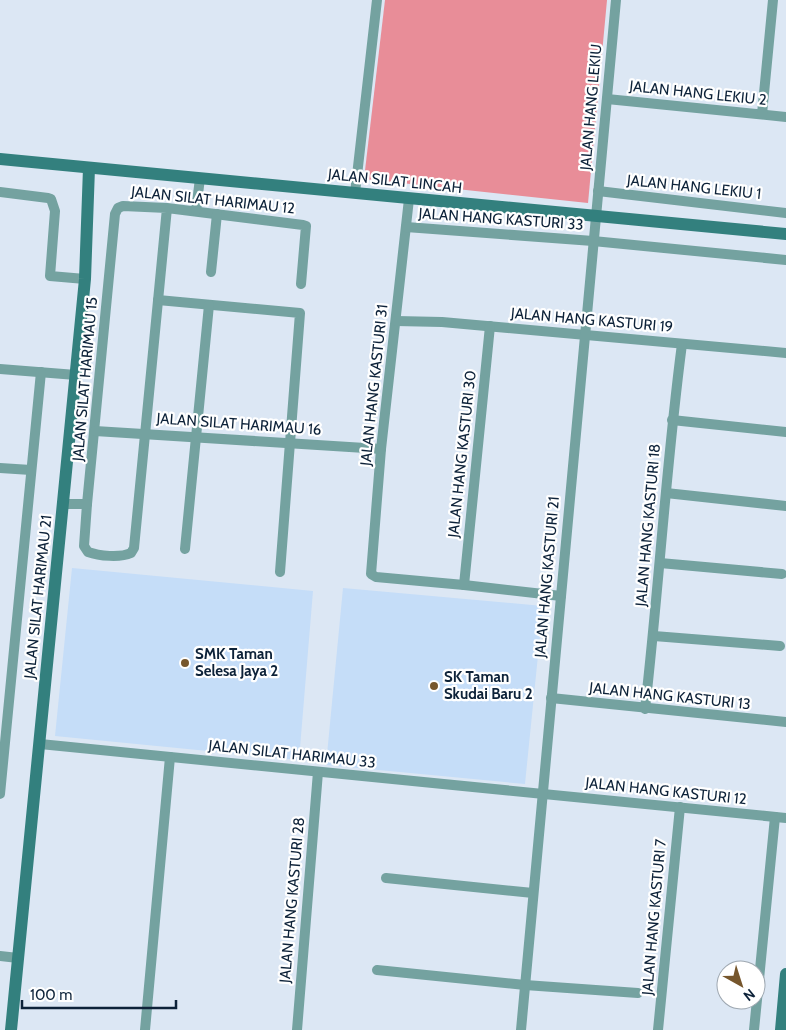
<svg xmlns="http://www.w3.org/2000/svg" width="786" height="1030" font-family="Cabin,sans-serif">
  <style>
    .built { fill: #c5ddf8 }
    .forest { fill: #e88d98 }
    .lines { fill: none; stroke-linecap: round; stroke-linejoin: round }
    .street { stroke: #74a2a0; stroke-width: 10 }
    .secondary { stroke: #33807e; stroke-width: 12 }
    .poi-dot { fill: #76562c; stroke: #fff; stroke-width: 2 }
    .labels { text-anchor: middle; dominant-baseline: central; stroke-width: 4.5; stroke-linejoin: round; paint-order: stroke }
    .street-label { font-size: 15px; fill: #0d2239; stroke: #fff }
    .poi-label { font-size: 15px; font-weight: bold; fill: #0d2239; stroke: #fff; text-anchor: start }
  </style>
  <rect width="100%" height="100%" fill="#dce7f4"/>
  <g class="built">
    <polygon points="72,568 313,591 299,760 55,736"/>
    <polygon points="343,588 543,606 525,784 326,765"/>
  </g>
  <polygon class="forest" points="385,0 607,0 588,203 364,179"/>
  <g class="lines">
    <g class="street">
      <polyline points="607,99 786,117"/>
      <polyline points="762,114 773,0"/>
      <polyline points="598,191 786,213"/>
      <polyline points="0,192 48,198 51,199 55,211 50,276 85,279"/>
      <polyline points="355,193 377,0"/>
      <polyline points="409,199 381,449 371,574 376,577 464,585 561,596"/>
      <path d="M167,208L134,548L131,553C120,558 99,556 88,552L84,546L87,504L115,214L118,208L123,206L167,208L303,225L306,226L301,284"/>
      <polyline points="196,211 200,178"/>
      <polyline points="406,227 593,241 786,260"/>
      <polyline points="211,272 217,214"/>
      <polyline points="158,300 300,313 280,572"/>
      <polyline points="396,321 442,322 786,353"/>
      <polyline points="0,369 76,375"/>
      <polyline points="672,420 786,432"/>
      <polyline points="95,431 381,449"/>
      <polyline points="0,468 31,470"/>
      <polyline points="666,493 786,506"/>
      <polyline points="63,504 87,504"/>
      <polyline points="185,549 209,305"/>
      <polyline points="660,563 782,574"/>
      <polyline points="464,585 490,326"/>
      <polyline points="654,636 780,646"/>
      <polyline points="551,698 786,722"/>
      <path d="M645,709C659,587 666,465 682,344"/>
      <polyline points="40,744 786,818"/>
      <polyline points="0,794 41,372"/>
      <polyline points="386,878 533,893"/>
      <polyline points="0,956 18,958"/>
      <polyline points="377,970 525,985 638,993"/>
      <polyline points="145,1030 170,757"/>
      <polyline points="297,1030 318,772"/>
      <polyline points="521,1030 616,0"/>
      <polyline points="658,1030 680,807"/>
      <polyline points="754,1030 775,817"/>
    </g>
    <g class="secondary">
      <polyline points="0,159 786,234"/>
      <polyline points="11,1030 85,279 89,168"/>
      <polyline points="781,1030 786,974"/>
    </g>
  </g>
  <g class="poi-dot">
    <circle cx="185" cy="663" r="5"/>
    <circle cx="434" cy="686" r="5"/>
  </g>
  <g class="labels">
    <g class="street-label">
      <text transform="translate(698 93) rotate(6)">JALAN HANG LEKIU 2</text>
      <text transform="translate(591 107) rotate(-85)">JALAN HANG LEKIU</text>
      <text transform="translate(395 181) rotate(6)">JALAN SILAT LINCAH</text>
      <text transform="translate(694 187) rotate(6)">JALAN HANG LEKIU 1</text>
      <text transform="translate(213 200) rotate(6)">JALAN SILAT HARIMAU 12</text>
      <text transform="translate(501 219) rotate(4)">JALAN HANG KASTURI 33</text>
      <text transform="translate(592 320) rotate(5)">JALAN HANG KASTURI 19</text>
      <text transform="translate(85 379) rotate(-85)">JALAN SILAT HARIMAU 15</text>
      <text transform="translate(374 385) rotate(-84)">JALAN HANG KASTURI 31</text>
      <text transform="translate(239 424) rotate(4)">JALAN SILAT HARIMAU 16</text>
      <text transform="translate(462 454) rotate(-84)">JALAN HANG KASTURI 30</text>
      <text transform="translate(648 525) rotate(-85)">JALAN HANG KASTURI 18</text>
      <text transform="translate(547 577) rotate(-85)">JALAN HANG KASTURI 21</text>
      <text transform="translate(38 597) rotate(-84)">JALAN SILAT HARIMAU 21</text>
      <text transform="translate(670 696) rotate(6)">JALAN HANG KASTURI 13</text>
      <text transform="translate(292 754) rotate(6)">JALAN SILAT HARIMAU 33</text>
      <text transform="translate(666 791) rotate(6)">JALAN HANG KASTURI 12</text>
      <text transform="translate(292 900) rotate(-85)">JALAN HANG KASTURI 28</text>
      <text transform="translate(654 917) rotate(-85)">JALAN HANG KASTURI 7</text>
    </g>
    <g class="poi-label">
      <text x="195" y="654">SMK Taman<tspan x="195" dy="17">Selesa Jaya 2</tspan></text>
      <text x="444" y="677">SK Taman<tspan x="444" dy="17">Skudai Baru 2</tspan></text>
    </g>
  </g>
  <g transform="translate(741 985) rotate(141)"><circle r="24" fill="#ffffff" stroke="#9ea7b0"/>
  <path d="M0-4L9 19L0 12L-9 19Z" fill="#76562c"/>
  <text y="-8" font-size="14" font-weight="bold" text-anchor="middle" fill="#0d2239">N</text>
  </g>
  <path d="M22 1000v8h154v-8" fill="none" stroke="#0d2239" stroke-width="2.5"/>
  <text x="30" y="1000" font-size="15" fill="#0d2239" stroke="#ffffff" stroke-width="4" paint-order="stroke">100 m</text>
</svg>
